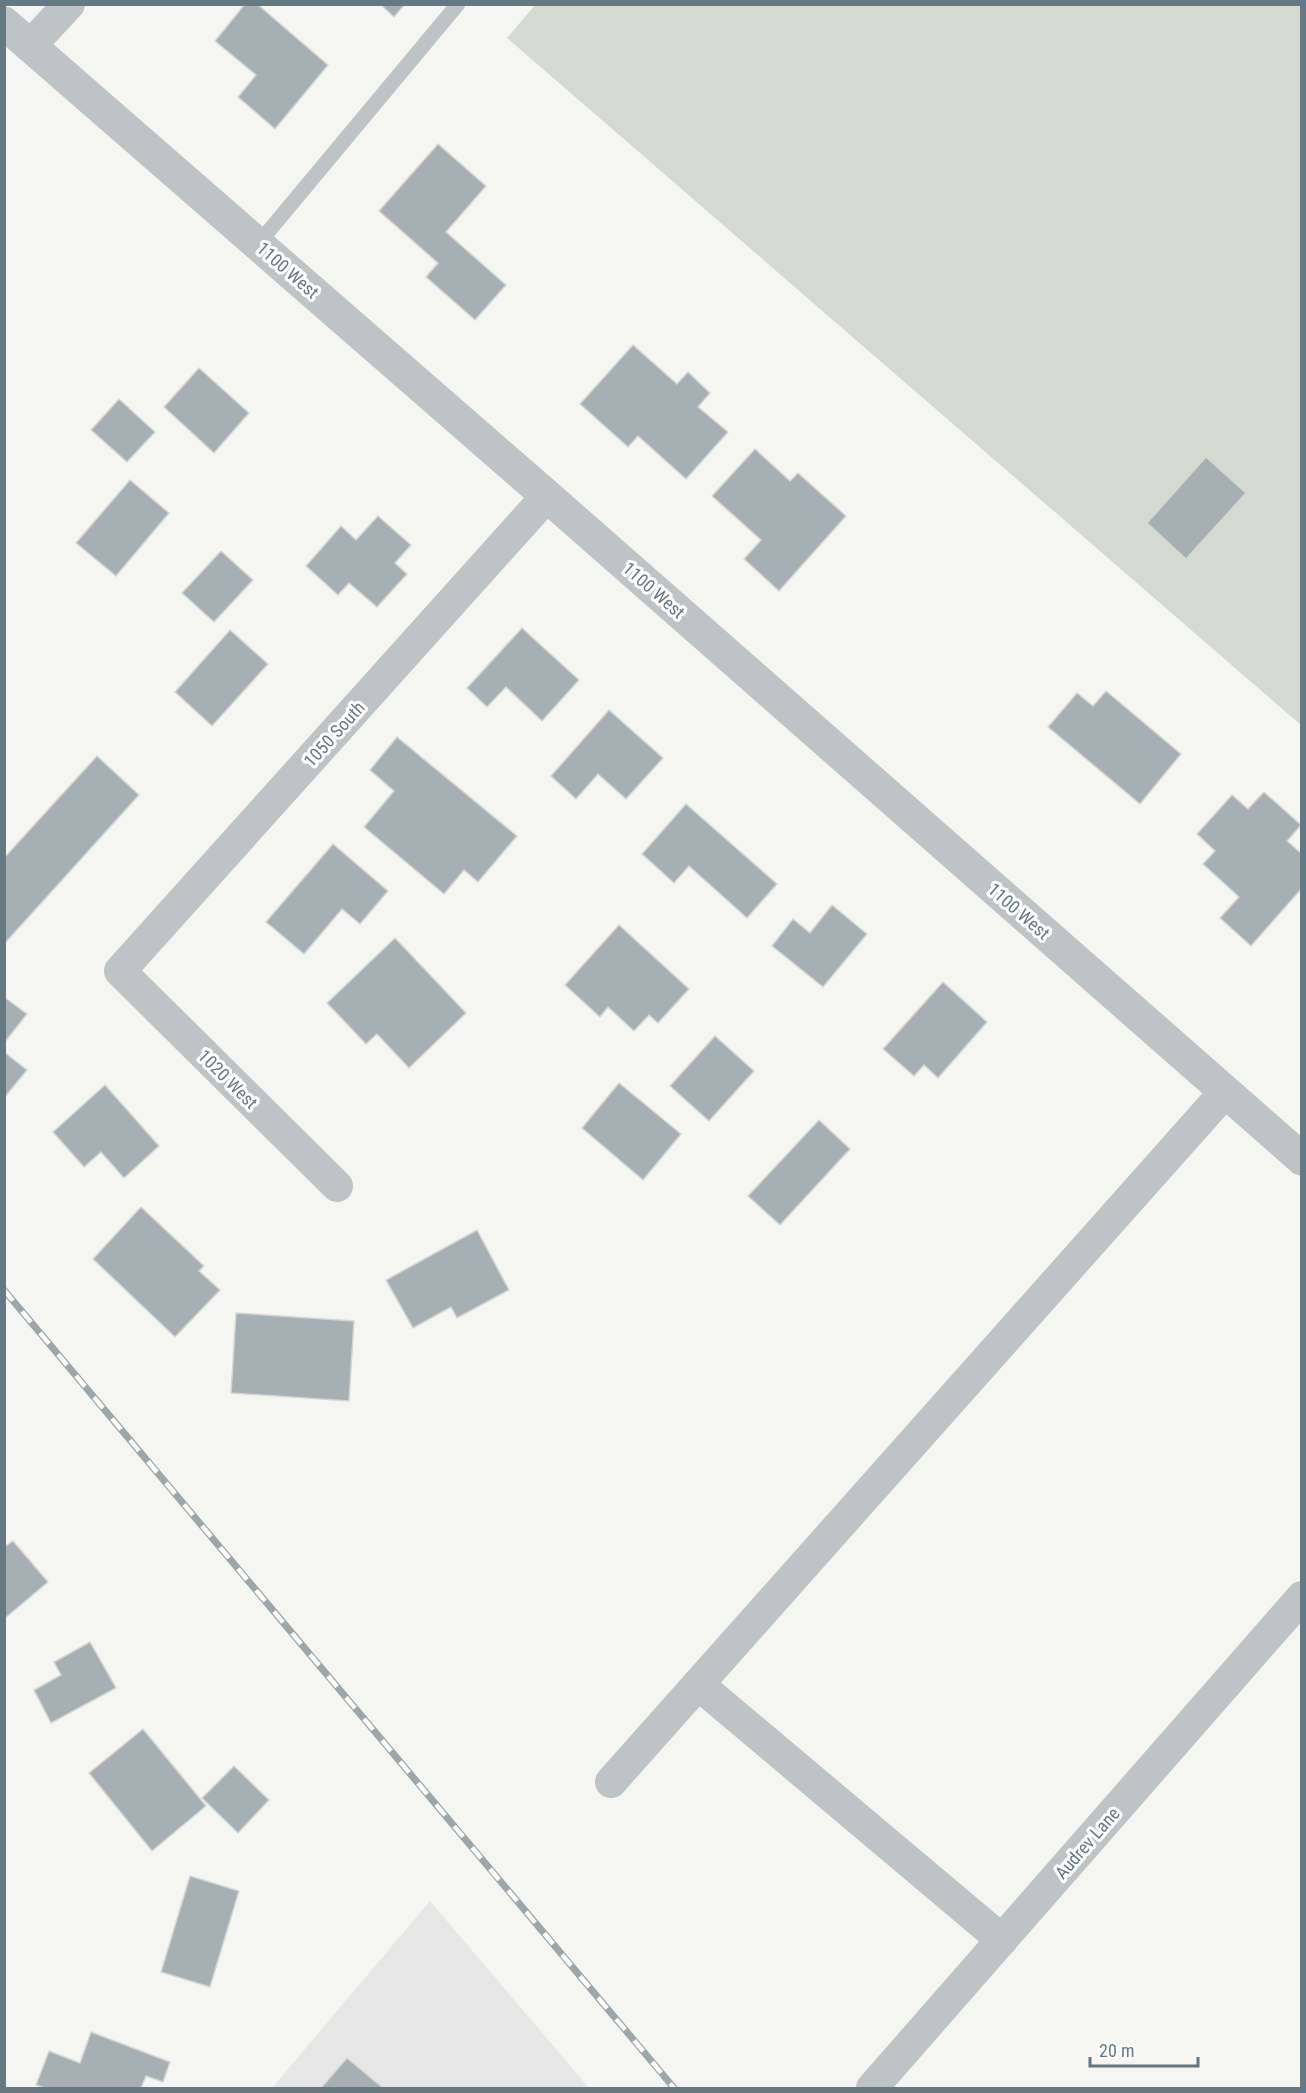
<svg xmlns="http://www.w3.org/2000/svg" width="1306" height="2093" font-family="'Roboto Condensed',sans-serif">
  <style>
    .built { fill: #e5e6e5 }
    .green { fill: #d5dad0 }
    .building { fill: #a6b0b4; stroke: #d6d6d4; stroke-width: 1.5 }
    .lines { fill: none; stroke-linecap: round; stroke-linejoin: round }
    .service { stroke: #bec3c5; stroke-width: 15 }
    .minor { stroke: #bec3c5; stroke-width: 32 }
    .tertiary { stroke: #bec3c5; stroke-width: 33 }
    .rail-casing { stroke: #9da6a9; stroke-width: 7 }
    .rail { stroke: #fff; stroke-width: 4.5; stroke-dasharray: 14; stroke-linecap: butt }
    .labels { text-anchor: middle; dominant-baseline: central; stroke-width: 6; stroke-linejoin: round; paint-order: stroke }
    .street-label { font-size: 18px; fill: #647982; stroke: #fff }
  </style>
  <rect width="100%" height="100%" fill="#f5f5f1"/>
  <polygon class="built" points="430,1901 589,2088 272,2088"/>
  <polygon class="green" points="536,4 1301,5 1301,725 507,38"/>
  <g class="building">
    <polygon points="245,4 257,4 328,65 275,129 238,97 256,75 215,41"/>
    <polygon points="380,4 405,4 394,17"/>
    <polygon points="438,144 486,186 446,232 506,285 475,320 426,277 438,263 379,211"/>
    <polygon points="633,345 677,384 688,372 710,393 698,407 728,432 686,479 638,436 628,447 580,404"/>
    <polygon points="199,368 249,413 214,453 164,407"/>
    <polygon points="119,399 155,432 127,462 91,430"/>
    <polygon points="755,449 790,481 798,473 846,516 779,591 744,559 761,540 712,496"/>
    <polygon points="1206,457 1246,493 1186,559 1147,523"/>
    <polygon points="130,480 169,513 116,576 76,543"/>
    <polygon points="378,516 411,545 395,563 407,574 377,607 349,583 338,595 306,566 341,526 356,540"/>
    <polygon points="221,551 253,580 214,622 182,593"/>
    <polygon points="522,628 579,680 542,721 506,687 487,707 467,688"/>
    <polygon points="230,630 268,664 212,726 175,692"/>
    <polygon points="1106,691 1181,754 1140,804 1048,727 1077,693 1093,706"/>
    <polygon points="609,710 663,758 626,799 598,774 576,799 551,776"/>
    <polygon points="397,737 517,836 478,882 464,870 444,894 364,827 394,791 370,770"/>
    <polygon points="97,756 139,795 4,944 4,858"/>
    <polygon points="1264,792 1301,825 1287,841 1302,854 1302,888 1251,946 1220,918 1239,897 1203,864 1215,851 1197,834 1232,795 1248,809"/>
    <polygon points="686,804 777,884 747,918 689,866 674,883 642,854"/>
    <polygon points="333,844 388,891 360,924 342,909 304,954 266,922"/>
    <polygon points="832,905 867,934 823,987 772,946 793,919 810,933"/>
    <polygon points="619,925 689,989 658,1023 649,1015 634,1031 608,1007 600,1017 565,985"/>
    <polygon points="395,938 466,1013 409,1068 377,1034 366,1044 327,1003"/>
    <polygon points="943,982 987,1022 938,1078 924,1065 914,1076 883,1049"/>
    <polygon points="4,997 27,1014 4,1043"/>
    <polygon points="715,1036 754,1071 709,1121 670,1086"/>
    <polygon points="4,1052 27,1070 4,1098"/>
    <polygon points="619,1083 681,1134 643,1180 582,1128"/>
    <polygon points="105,1085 159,1146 124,1178 101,1152 84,1167 53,1132"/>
    <polygon points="819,1120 850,1149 780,1225 748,1196"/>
    <polygon points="141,1207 204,1266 199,1271 220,1290 175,1337 93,1259"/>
    <polygon points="477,1230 509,1290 457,1318 451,1307 413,1328 386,1280"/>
    <polygon points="236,1313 354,1321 349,1401 231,1393"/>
    <polygon points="13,1541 48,1582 4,1619 4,1547"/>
    <polygon points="90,1642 116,1688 51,1723 34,1690 61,1675 54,1662"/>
    <polygon points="143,1729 206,1806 152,1851 89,1773"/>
    <polygon points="234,1766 269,1800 238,1833 202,1798"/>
    <polygon points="190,1876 239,1891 210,1987 161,1972"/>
    <polygon points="91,2032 170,2062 163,2082 146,2076 141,2088 45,2088 36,2085 49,2051 80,2063"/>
    <polygon points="347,2058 383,2088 321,2088"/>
  </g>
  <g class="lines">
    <polyline class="service" points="258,244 458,4"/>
    <g class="minor">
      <polyline points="30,46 69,4"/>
      <polyline points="337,1186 120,971 547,496"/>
      <polyline points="698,1684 1002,1940"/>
      <polyline points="611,1782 1225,1092"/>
      <polyline points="872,2088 1302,1597"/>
    </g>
    <polyline class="tertiary" points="4,23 547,496 1302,1159"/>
    <g class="rail-casing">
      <polyline id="rail" points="4,1290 674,2088"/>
    </g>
    <use href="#rail" class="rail"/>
  </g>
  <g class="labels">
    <g class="street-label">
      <text transform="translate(288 270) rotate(41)">1100 West</text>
      <text transform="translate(654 590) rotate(41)">1100 West</text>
      <text transform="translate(334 734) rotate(-48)">1050 South</text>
      <text transform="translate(1019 911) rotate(41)">1100 West</text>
      <text transform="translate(228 1079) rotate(45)">1020 West</text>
      <text transform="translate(1087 1843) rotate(-49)">Audrev Lane</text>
    </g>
  </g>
  <rect width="1306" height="2093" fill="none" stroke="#647982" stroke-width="12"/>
  <path d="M1090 2057v9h108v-9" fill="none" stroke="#647982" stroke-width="3"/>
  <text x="1099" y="2057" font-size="18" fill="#647982" stroke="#ffffff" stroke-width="4.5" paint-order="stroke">20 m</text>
</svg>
